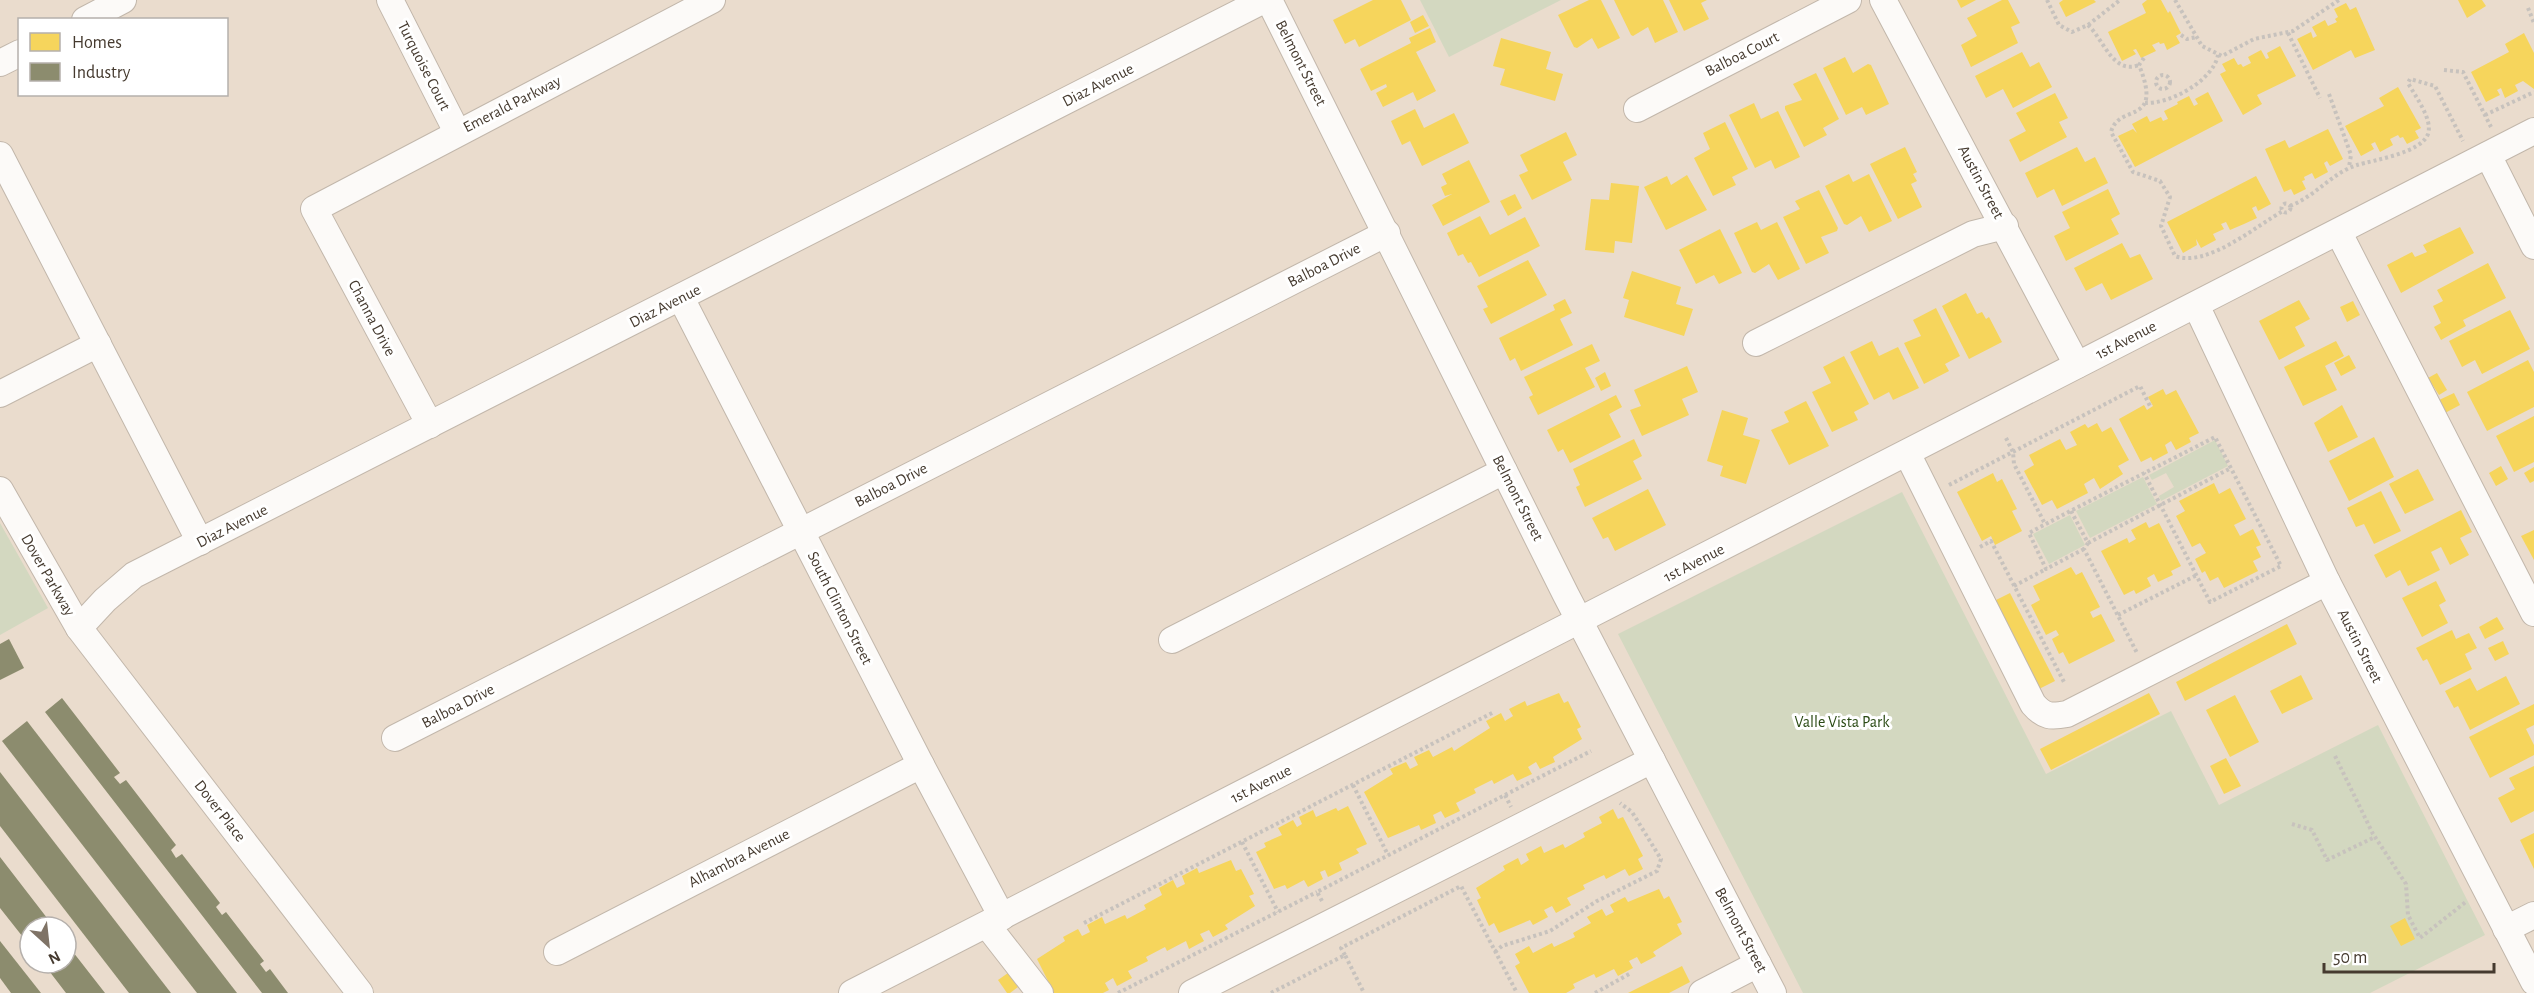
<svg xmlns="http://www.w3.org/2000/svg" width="2534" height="993" font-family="'Alegreya Sans',sans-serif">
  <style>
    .green { fill: #d3d8c0 }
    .homes { fill: #f6d55c }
    .industry { fill: #8c8c6e }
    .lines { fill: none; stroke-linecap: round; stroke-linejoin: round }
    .minor-casing { stroke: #c2b7ab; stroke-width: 28 }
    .path { stroke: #c7c2bd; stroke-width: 4; stroke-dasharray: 3 3; stroke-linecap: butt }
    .minor { stroke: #fcfaf8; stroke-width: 26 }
    .labels { text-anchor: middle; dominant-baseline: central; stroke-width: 6; stroke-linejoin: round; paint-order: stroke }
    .street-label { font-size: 16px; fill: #453a2f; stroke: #fff }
    .park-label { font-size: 16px; fill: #2a4a14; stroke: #fff }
  </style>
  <rect width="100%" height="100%" fill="#eadccd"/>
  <g class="green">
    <polygon points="1420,0 1561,0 1449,57"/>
    <polygon points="2215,440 2228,466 2161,501 2159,496 2174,487 2166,473 2152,480 2149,475"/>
    <polygon points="2143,477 2157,504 2090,538 2076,511"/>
    <polygon points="1902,492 2046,774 2171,711 2219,805 2378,725 2485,935 2370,993 1803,993 1618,634"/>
    <polygon points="2070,515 2085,545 2049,564 2033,534"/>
    <polygon points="0,523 48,608 0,635"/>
  </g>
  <g class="homes">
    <polygon points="1373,0 1401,0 1411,20 1359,47 1355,39 1345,44 1333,20"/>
    <polygon points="1589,0 1601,0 1620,38 1598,49 1592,38 1577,48 1574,47 1558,15"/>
    <polygon points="1614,0 1663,0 1678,32 1655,43 1648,27 1633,36 1631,35"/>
    <polygon points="1669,0 1707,0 1701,3 1709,19 1684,31"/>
    <polygon points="1957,0 1976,0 1961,8"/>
    <polygon points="2002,0 2008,0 2020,23 2011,27 2018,43 1971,67 1961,45 1977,36 1967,18"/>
    <polygon points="2063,0 2094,0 2096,2 2066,17 2059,3"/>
    <polygon points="2147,0 2161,0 2168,13 2170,11 2181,33 2176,36 2180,43 2167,50 2164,43 2160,44 2159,42 2152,45 2156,51 2141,58 2136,49 2133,50 2136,54 2122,61 2108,32 2146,13 2142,4"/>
    <polygon points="2458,0 2482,0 2486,6 2467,18"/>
    <polygon points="2346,3 2350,10 2356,7 2375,50 2355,58 2351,50 2313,70 2297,39 2311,32 2313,38 2317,36 2312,27 2325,20 2328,26 2337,22 2335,19 2338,17 2334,9"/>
    <polygon points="1423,15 1429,26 1415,33 1410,22"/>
    <polygon points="1430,28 1436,42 1416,52 1436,91 1417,101 1413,92 1383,107 1376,93 1387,87 1386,84 1371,91 1360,69 1411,43 1409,38"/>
    <polygon points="2524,33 2534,53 2534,89 2523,81 2515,85 2518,91 2505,98 2501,88 2497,90 2500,95 2486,102 2471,72 2509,52 2505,44"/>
    <polygon points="1501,38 1551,52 1546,69 1563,74 1555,101 1500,85 1505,69 1493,66"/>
    <polygon points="2280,46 2296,76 2257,95 2262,104 2243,115 2220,74 2226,71 2222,64 2234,58 2238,65 2241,64 2243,67 2251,63 2248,57 2261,50 2266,59 2269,58 2267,53"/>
    <polygon points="2022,52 2030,67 2039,62 2052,87 2013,108 2003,89 1986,98 1975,76"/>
    <polygon points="1845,57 1853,73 1868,64 1871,65 1889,104 1866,115 1862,107 1846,115 1823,68"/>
    <polygon points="1816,73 1839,119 1823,128 1827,135 1804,147 1785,109 1785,106 1802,100 1793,84"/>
    <polygon points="2398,87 2421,128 2415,131 2419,138 2407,144 2403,137 2400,138 2398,135 2390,139 2393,145 2380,152 2375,142 2371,144 2374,149 2361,156 2345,126 2384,106 2379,98"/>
    <polygon points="2208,92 2223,121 2135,167 2118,136 2133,129 2137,133 2132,124 2147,116 2150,122 2161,117 2163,121 2168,119 2164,111 2178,104 2177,102 2189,96 2194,106 2198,104 2195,99"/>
    <polygon points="2055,93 2068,118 2059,122 2067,137 2020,162 2009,140 2026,131 2016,113"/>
    <polygon points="1754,103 1761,119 1778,111 1800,157 1775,169 1771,160 1755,168 1729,115"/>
    <polygon points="1415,109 1424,128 1454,113 1469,143 1422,166 1410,141 1402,145 1391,121"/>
    <polygon points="1725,122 1748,169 1732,177 1736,185 1713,196 1694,158 1710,149 1703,133"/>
    <polygon points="2328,129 2343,159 2330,166 2327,161 2324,163 2328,172 2315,179 2312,173 2304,177 2305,180 2302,181 2306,189 2294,195 2291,189 2284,192 2265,149 2285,140 2289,148"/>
    <polygon points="1566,132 1577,155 1563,162 1572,180 1532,200 1519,175 1528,171 1520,155"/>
    <polygon points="1905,147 1917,172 1913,174 1917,181 1911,184 1922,207 1898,219 1870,164"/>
    <polygon points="2077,147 2085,162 2095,157 2108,183 2062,206 2054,189 2037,198 2025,173"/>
    <polygon points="1469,160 1490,202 1443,226 1432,205 1452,194 1445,196 1441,187 1447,184 1442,174"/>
    <polygon points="1849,174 1853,182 1869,174 1892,221 1869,232 1861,216 1847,225 1844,224 1825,186"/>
    <polygon points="1687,175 1707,210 1666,230 1644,187 1667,176 1671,185"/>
    <polygon points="2256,176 2271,204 2258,211 2256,206 2252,208 2257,218 2244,224 2230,230 2226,222 2221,224 2224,229 2213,234 2216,240 2201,248 2196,239 2197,245 2183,253 2167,222"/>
    <polygon points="1611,183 1639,186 1632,243 1615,241 1614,253 1585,250 1591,199 1609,200"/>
    <polygon points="2108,189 2120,214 2111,219 2119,234 2066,261 2054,236 2070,228 2062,212"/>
    <polygon points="1819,190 1838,228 1837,231 1821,237 1829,253 1806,264 1783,217 1800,209 1795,201"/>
    <polygon points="1515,194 1522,208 1508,216 1500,201"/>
    <polygon points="1480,216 1490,235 1525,217 1540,246 1479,277 1471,262 1468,263 1463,254 1458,256 1447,233"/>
    <polygon points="1757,222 1761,230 1777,222 1800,269 1778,280 1769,264 1755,273 1752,272 1734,233"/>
    <polygon points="2460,227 2474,253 2401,293 2387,265 2412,252 2415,257 2427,252 2423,245"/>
    <polygon points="1720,229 1742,273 1719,284 1714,275 1696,284 1679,250"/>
    <polygon points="2122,243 2130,258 2140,254 2153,279 2111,300 2102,283 2086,291 2074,268"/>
    <polygon points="1528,260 1547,295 1491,324 1483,309 1488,307 1477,286"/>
    <polygon points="2488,263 2506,298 2463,320 2466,326 2441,340 2434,327 2441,323 2433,306 2443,301 2437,290"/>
    <polygon points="1632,271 1681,287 1676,304 1693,309 1684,336 1624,317 1629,300 1623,298"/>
    <polygon points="1966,293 1977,314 1982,312 1986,319 1989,317 2002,342 1969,359 1942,306"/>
    <polygon points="1565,299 1572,313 1560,319 1573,345 1521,371 1515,358 1510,361 1499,338 1555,310 1553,305"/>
    <polygon points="2299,300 2310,319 2295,327 2305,346 2279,360 2259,321"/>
    <polygon points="2353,301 2360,315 2347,322 2340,307"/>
    <polygon points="1936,308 1960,356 1945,364 1949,371 1924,384 1904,343 1921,336 1913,320"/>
    <polygon points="2510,310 2530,349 2482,374 2475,360 2462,367 2449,341"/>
    <polygon points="1872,341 1879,356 1898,347 1919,388 1893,400 1889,392 1874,400 1850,352"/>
    <polygon points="2336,341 2344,356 2325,366 2337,390 2303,406 2284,367"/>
    <polygon points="1592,344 1600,361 1585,368 1595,387 1538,415 1529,397 1533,395 1524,377"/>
    <polygon points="2349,355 2356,368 2341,376 2334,363"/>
    <polygon points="1844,356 1869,404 1854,412 1858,420 1832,432 1812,392 1831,383 1823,367"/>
    <polygon points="2528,360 2534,372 2534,407 2487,431 2467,392"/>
    <polygon points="1687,366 1698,392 1682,399 1689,415 1642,436 1630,410 1641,406 1634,390"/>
    <polygon points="1605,372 1611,386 1601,391 1595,378"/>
    <polygon points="2437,373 2447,390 2439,395 2428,378"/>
    <polygon points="2163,389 2166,395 2176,390 2199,433 2189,438 2191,442 2176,450 2171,441 2165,445 2168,453 2153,461 2151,457 2141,462 2119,419 2144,405 2147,410 2153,406 2148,397"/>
    <polygon points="2454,393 2460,405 2445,413 2439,400"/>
    <polygon points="1616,395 1622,407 1609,414 1621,437 1570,463 1563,449 1558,452 1547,430"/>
    <polygon points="1806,401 1829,446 1789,465 1771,430 1789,422 1784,412"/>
    <polygon points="2342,405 2358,437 2328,452 2314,423"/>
    <polygon points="1722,410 1748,418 1743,435 1760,440 1746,484 1720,476 1723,466 1707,461"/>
    <polygon points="2534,416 2534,462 2514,472 2496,436"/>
    <polygon points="2097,423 2102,432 2111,427 2129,460 2118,466 2123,474 2100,489 2094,478 2084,484 2088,493 2057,509 2052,500 2042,505 2024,471 2034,465 2029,455 2060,439 2066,450 2077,445 2070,432 2085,424 2088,428"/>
    <polygon points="2374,437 2394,477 2349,501 2329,461"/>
    <polygon points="1634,439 1642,456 1633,461 1642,479 1585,507 1576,487 1580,485 1573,469"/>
    <polygon points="2501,466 2508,479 2496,486 2489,473"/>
    <polygon points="2534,467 2534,481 2530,483 2524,473"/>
    <polygon points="2418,469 2434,500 2405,514 2389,484"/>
    <polygon points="1993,473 1997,482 2002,479 2017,509 2012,511 2022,531 1995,545 1991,536 1982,541 1957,492"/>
    <polygon points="2214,483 2219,494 2230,488 2246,519 2234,525 2240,536 2253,529 2261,545 2256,547 2261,557 2253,561 2258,571 2224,588 2218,577 2210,581 2205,571 2202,573 2195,559 2206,553 2200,543 2192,547 2176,516 2185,511 2179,501"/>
    <polygon points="1648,489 1666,525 1615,551 1608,537 1603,539 1592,518"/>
    <polygon points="2381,491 2401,531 2374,544 2364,524 2356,527 2347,508"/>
    <polygon points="2461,510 2472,532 2460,538 2469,555 2450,565 2441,547 2431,552 2440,570 2408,586 2400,570 2386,578 2374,555"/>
    <polygon points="2146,522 2149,528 2159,523 2181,566 2171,571 2173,575 2158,582 2154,574 2147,578 2151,586 2136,594 2134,590 2124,595 2101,551 2127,538 2129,543 2136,539 2131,530"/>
    <polygon points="2534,530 2534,560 2521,536"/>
    <polygon points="2071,567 2076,575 2082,572 2100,607 2090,612 2093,618 2101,614 2115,641 2069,664 2063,652 2059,654 2052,639 2059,635 2056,630 2046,635 2031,605 2040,600 2033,586"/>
    <polygon points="2436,581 2446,601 2439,605 2448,623 2422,637 2402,598"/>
    <polygon points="2010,593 2055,681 2035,691 1990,603"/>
    <polygon points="2497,617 2504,629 2485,639 2479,627"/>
    <polygon points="2287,624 2297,644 2185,701 2176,682"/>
    <polygon points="2452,630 2456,639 2469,633 2477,648 2465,654 2472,669 2440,685 2427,659 2423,661 2416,648"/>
    <polygon points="2503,641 2509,654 2495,661 2488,648"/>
    <polygon points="2301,675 2313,699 2282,714 2270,691"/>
    <polygon points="2506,676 2520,704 2470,730 2458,706 2454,708 2445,691 2470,678 2477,691"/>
    <polygon points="1559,693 1564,703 1568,701 1581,727 1577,729 1582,739 1553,757 1555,762 1540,769 1536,762 1528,767 1532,774 1517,781 1513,774 1494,784 1492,780 1474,789 1476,793 1456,803 1460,811 1445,818 1441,811 1433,815 1436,823 1421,830 1419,825 1388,838 1364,792 1393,774 1390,769 1406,762 1410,769 1418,765 1414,757 1429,750 1433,757 1452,747 1454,751 1490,728 1486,721 1501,713 1505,721 1513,716 1509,709 1525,701 1527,706"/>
    <polygon points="2149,693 2160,714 2051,770 2040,749"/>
    <polygon points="2235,695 2259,742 2230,757 2206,710"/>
    <polygon points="2534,704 2534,725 2526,729 2534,745 2534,755 2490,778 2469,737"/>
    <polygon points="2226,758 2241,786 2224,794 2210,766"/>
    <polygon points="2534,766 2534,811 2511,823 2498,798 2515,789 2509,778"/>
    <polygon points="1348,806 1367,844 1356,849 1359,853 1339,863 1342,870 1328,877 1325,870 1320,872 1323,879 1308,887 1304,880 1287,889 1285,885 1274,889 1256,852 1266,847 1264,843 1282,835 1278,828 1293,820 1297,827 1302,824 1299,817 1313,810 1316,817 1336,808 1338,811"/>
    <polygon points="1613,809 1618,819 1623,817 1643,856 1638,859 1643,869 1629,876 1625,869 1606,879 1604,875 1583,885 1585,889 1567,898 1571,905 1556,913 1552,906 1544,910 1548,917 1533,925 1530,920 1499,933 1494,923 1489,926 1477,900 1481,898 1476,888 1505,870 1503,866 1518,858 1521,865 1529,860 1526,854 1541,846 1544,853 1563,844 1565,848 1585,837 1583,833 1602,823 1599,817"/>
    <polygon points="2534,833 2534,869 2520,840"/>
    <polygon points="1231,860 1236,871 1241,869 1254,894 1249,896 1255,906 1225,925 1228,929 1213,937 1209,930 1200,934 1204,941 1189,949 1186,941 1167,951 1165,947 1146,957 1148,961 1128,971 1132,978 1117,986 1113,978 1105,983 1109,990 1103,993 1054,993 1037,959 1065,941 1063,937 1078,929 1082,936 1090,932 1087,925 1102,917 1105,924 1125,915 1127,919 1146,909 1144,905 1162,895 1159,888 1173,880 1177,888 1185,884 1182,876 1197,868 1199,873"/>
    <polygon points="1659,889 1664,899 1669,896 1682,922 1677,924 1682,934 1653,952 1656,956 1641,964 1637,957 1629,961 1633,968 1618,976 1614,969 1596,978 1594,974 1573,984 1575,988 1566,993 1529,993 1515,966 1520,963 1515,954 1529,946 1533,953 1552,943 1554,947 1575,937 1573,933 1591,923 1587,917 1602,909 1606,916 1614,912 1610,905 1625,897 1628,902"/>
    <polygon points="2405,918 2415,939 2401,946 2390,926"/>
    <polygon points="1682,966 1690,982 1669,993 1628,993"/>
    <polygon points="1008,973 1018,987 1010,993 1007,993 998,980"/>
  </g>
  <g class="industry">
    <polygon points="9,639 24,668 0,680 0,644"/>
    <polygon points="62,698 120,773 114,777 120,784 126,780 176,845 171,850 176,858 182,854 220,903 216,907 222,915 226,912 264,961 260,964 266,972 270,969 288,993 262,993 45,712"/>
    <polygon points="27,721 237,993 197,993 2,741"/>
    <polygon points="0,772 171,993 129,993 0,826"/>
    <polygon points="0,857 54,927 30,927 30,946 0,908"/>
    <polygon points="0,941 41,993 11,993 0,978"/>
    <polygon points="66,943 105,993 66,993 43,963 66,963"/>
  </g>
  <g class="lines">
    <g class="minor-casing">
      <g id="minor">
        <polyline points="390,0 457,132"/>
        <polyline points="1269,0 1566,595 1773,993"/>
        <polyline points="1883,0 2077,365"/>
        <polyline points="85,20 123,0"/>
        <polyline points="0,63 20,53"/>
        <polyline points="1637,109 1848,0"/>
        <polyline points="0,155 200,542"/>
        <polyline points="2488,155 2534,246"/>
        <polyline points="2339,233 2534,613"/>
        <polyline points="681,298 921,765 1002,917"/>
        <polyline points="2196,305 2327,582 2534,982"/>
        <polyline points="1756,343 1973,234 2005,226"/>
        <polyline points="0,394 98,344"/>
        <polyline points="430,425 314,209 712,0"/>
        <path d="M1907,453L2033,704C2044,717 2051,717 2067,714L2327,582"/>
        <polyline points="0,490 79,628 360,993"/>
        <polyline points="79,628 105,600 134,575 1264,0"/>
        <polyline points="1172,640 1504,471"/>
        <polyline points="395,738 1387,233"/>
        <polyline points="987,925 1040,993"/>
        <polyline points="2506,929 2534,915"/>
        <polyline points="557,952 921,765"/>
        <polyline points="852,993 2534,131"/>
        <polyline points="1192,993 1652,760"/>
        <polyline points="1702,993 1758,964"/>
      </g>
    </g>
    <g class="path">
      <polyline points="2047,0 2059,25 2072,32 2088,25 2120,0"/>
      <polyline points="2175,0 2202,46 2222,56 2254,39 2293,31 2339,0"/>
      <polyline points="2528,8 2534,23"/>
      <path d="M2088,25C2104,40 2113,75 2139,65"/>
      <polyline points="2288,33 2320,98"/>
      <polyline points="2181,35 2187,39 2197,37"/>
      <path d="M2144,58L2139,65C2164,127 2119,102 2111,132L2133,172L2160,181L2170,197L2161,226L2175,256C2207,268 2256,226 2283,211"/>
      <polyline points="2444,70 2463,72 2491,127"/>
      <circle cx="2163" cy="82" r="7"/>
      <polyline points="2329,94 2351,155 2349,167"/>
      <path d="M2145,103C2170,104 2213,81 2218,55"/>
      <polyline points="2485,115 2534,92"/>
      <circle cx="2286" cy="208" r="4.5"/>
      <path d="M2290,206C2317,195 2332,173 2357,165C2374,160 2421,153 2428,134C2433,119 2415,96 2408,83L2410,79L2435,86L2463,141"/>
      <polyline points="2006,438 2013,452 2014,464 2045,524"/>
      <polyline points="1949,485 2140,386 2151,408"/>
      <polyline points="2071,511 2088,543 2084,549 2137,653"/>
      <polyline points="2088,543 2231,468"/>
      <polyline points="1980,547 1991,541 2064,682"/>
      <path d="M2084,549L2046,569L2029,533C2090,500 2153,469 2215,437L2281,566L2210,602L2144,473"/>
      <polyline points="2014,586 2046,569"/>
      <polyline points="2118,615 2197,575"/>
      <polyline points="2335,756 2373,834 2406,884 2408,915 2420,938 2467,901"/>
      <polyline points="1353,785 1388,855"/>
      <polyline points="1505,795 1591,751"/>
      <polyline points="2292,824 2312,830 2327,860 2375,837"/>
      <polyline points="1242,842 1278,912"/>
      <polyline points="1322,901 1317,892 1505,795 1511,807"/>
      <polyline points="1084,923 1494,712"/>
      <polyline points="1495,952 1502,946 1550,931 1597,901 1657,871 1661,859 1632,812 1620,803"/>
      <polyline points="1345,955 1341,948 1461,886 1517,993"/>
      <polyline points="1118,993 1317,892"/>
      <polyline points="1271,993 1345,955 1364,993"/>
      <polyline points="1595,993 1631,973"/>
    </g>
    <use href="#minor" class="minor"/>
  </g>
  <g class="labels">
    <g class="street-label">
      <text transform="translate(1742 54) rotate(-27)">Balboa Court</text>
      <text transform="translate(1301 63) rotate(63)">Belmont Street</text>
      <text transform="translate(424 66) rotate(63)">Turquoise Court</text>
      <text transform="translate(1098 85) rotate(-27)">Diaz Avenue</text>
      <text transform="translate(512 104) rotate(-27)">Emerald Parkway</text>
      <text transform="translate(1981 182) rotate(62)">Austin Street</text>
      <text transform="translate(1324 265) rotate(-27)">Balboa Drive</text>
      <text transform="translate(665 306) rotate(-27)">Diaz Avenue</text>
      <text transform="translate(372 318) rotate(62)">Channa Drive</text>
      <text transform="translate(2126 340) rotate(-27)">1st Avenue</text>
      <text transform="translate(891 485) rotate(-27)">Balboa Drive</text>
      <text transform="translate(1518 498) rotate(63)">Belmont Street</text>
      <text transform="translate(232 526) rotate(-27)">Diaz Avenue</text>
      <text transform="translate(1694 563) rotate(-27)">1st Avenue</text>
      <text transform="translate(48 575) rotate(60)">Dover Parkway</text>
      <text transform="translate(840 608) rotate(63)">South Clinton Street</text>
      <text transform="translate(2360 646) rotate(63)">Austin Street</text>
      <text transform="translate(458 706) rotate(-27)">Balboa Drive</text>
      <text transform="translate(1261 784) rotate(-27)">1st Avenue</text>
      <text transform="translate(220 811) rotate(52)">Dover Place</text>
      <text transform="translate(739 858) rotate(-27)">Alhambra Avenue</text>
      <text transform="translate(1741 930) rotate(62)">Belmont Street</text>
    </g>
    <g class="park-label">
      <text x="1842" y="722">Valle Vista Park</text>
    </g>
  </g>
  <rect x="18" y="18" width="210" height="78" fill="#ffffff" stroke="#b5b0ac" stroke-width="1.5"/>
  <rect x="30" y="33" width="30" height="18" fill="#f6d55c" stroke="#b5b0ac" stroke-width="1.5"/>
  <text x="72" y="48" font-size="18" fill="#453a2f">Homes</text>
  <rect x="30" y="63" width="30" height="18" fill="#8c8c6e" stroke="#b5b0ac" stroke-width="1.5"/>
  <text x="72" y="78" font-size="18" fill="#453a2f">Industry</text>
  <g transform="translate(48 945) rotate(153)"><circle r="28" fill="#ffffff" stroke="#b5b0ac" stroke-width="1.5"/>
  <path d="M0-4.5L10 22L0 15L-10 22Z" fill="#7f7366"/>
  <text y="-9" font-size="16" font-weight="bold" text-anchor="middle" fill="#453a2f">N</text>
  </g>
  <path d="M2324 963v9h170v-9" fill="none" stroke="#453a2f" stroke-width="3"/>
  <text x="2333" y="963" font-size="18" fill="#453a2f" stroke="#ffffff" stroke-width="4.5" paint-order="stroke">50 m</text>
</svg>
